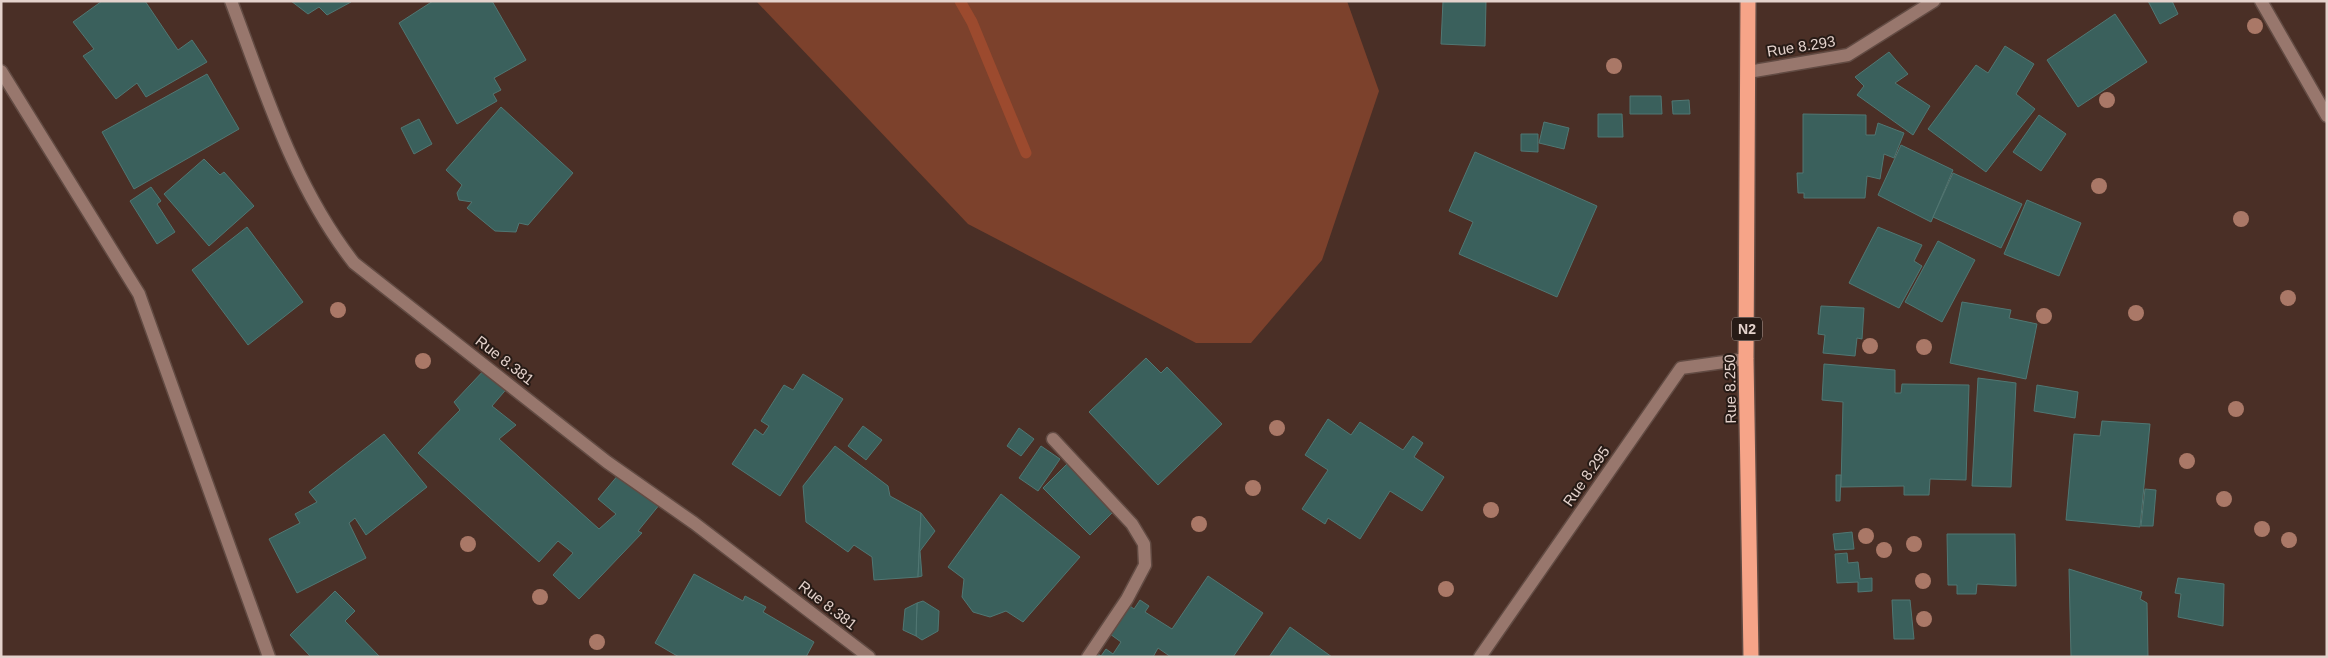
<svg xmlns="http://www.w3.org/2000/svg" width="2328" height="658" font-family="Arial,sans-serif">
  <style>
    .green { fill: #7c412c }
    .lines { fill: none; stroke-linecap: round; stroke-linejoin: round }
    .stream { stroke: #9c4a2e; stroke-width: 11 }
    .building { fill: #3a605c; stroke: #517773 }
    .lane-casing { stroke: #624b43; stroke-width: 15 }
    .street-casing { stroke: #624b43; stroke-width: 15 }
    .secondary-casing { stroke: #624b43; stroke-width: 15 }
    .highway-casing { stroke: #624b43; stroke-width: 18 }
    .lane { stroke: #98776d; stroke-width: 12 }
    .street { stroke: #98776d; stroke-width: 12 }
    .secondary { stroke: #98776d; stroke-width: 12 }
    .highway { stroke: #f6a488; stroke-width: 15 }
    .tree { fill: #aa7867 }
    .labels { text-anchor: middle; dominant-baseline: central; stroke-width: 4; stroke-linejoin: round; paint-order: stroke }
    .shield { fill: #271b16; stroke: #ab9b95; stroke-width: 1 }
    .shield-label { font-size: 14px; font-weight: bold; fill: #e4d2cc }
    .street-label { font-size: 15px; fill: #e4d2cc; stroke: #271b16 }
  </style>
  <rect width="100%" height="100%" fill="#4a2f26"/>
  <polygon class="green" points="756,1 1347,1 1379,91 1322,260 1251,343 1196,343 968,224"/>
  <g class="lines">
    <polyline class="stream" points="960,1 972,22 1026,153"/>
  </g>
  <g class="building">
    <polygon points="102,1 145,1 178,50 192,40 207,62 146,97 137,83 116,99 83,56 94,49 73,22"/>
    <polygon points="291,1 351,1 351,2 327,15 319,7 308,14"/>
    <polygon points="433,1 492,1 526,60 494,78 501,90 493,94 497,101 457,124 399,23"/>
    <polygon points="1443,1 1486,1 1485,46 1441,44"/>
    <polygon points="2148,1 2172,1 2178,14 2160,24"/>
    <polygon points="2115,14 2147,62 2078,107 2047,60"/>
    <polygon points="2005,46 2034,64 2016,94 2035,109 1986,172 1928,129 1976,65 1988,73"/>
    <polygon points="1889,52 1908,74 1895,83 1930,106 1913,135 1857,95 1864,86 1855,77"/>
    <polygon points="207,74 239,129 134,189 102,132"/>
    <polygon points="1630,96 1661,96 1662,114 1630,114"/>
    <polygon points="1689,100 1690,114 1673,114 1672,101"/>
    <polygon points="501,107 573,173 528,225 519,223 516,232 495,231 467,208 472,202 459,200 457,193 462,185 446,170"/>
    <polygon points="1598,114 1622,114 1623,137 1598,137"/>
    <polygon points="1803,114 1866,115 1866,135 1875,135 1878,123 1904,133 1894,158 1884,154 1880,179 1867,176 1865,198 1804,198 1804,193 1798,193 1797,173 1803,173"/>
    <polygon points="2039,115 2066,134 2041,171 2013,152"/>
    <polygon points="419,119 432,144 414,154 401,128"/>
    <polygon points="1544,122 1569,128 1564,149 1539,143"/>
    <polygon points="1521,134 1538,134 1538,152 1521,151"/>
    <polygon points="1901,145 1953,170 1931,222 1878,195"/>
    <polygon points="1475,152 1597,206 1557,297 1459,254 1473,222 1449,211"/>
    <polygon points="204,159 220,175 224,172 254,206 209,246 164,194"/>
    <polygon points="1953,173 2022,204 2001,248 1933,217"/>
    <polygon points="151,187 161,201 157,204 175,232 157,244 130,201"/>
    <polygon points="2027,200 2081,223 2059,276 2004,254"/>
    <polygon points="247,227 303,302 248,345 192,270"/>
    <polygon points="1878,227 1922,245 1914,261 1922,266 1899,308 1849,283"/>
    <polygon points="1938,241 1975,260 1942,322 1905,302"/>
    <polygon points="1962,302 2011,310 2009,318 2037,324 2026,379 1950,363"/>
    <polygon points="1821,306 1864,308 1862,339 1857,338 1855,356 1823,353 1825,335 1818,334"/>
    <polygon points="1146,358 1161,373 1167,367 1222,424 1158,485 1089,412"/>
    <polygon points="1824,364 1895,370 1895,393 1901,393 1902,384 1969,385 1966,480 1930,479 1929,495 1904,495 1904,486 1841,487 1843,402 1822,400"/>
    <polygon points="487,367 509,386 492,406 516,425 499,439 599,529 616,514 598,499 619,474 660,504 638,531 642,533 579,599 553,575 573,553 558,541 539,562 418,453 460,410 454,402"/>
    <polygon points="803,374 843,399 780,496 732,464 755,429 763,435 769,426 761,421 784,385 793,390"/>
    <polygon points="1978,378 2016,383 2011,487 1972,486"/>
    <polygon points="2037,385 2078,392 2075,418 2034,411"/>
    <polygon points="1328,419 1351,435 1360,422 1403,450 1413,436 1423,443 1414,457 1444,477 1422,511 1390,491 1360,539 1328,518 1325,524 1302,509 1328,470 1305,455"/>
    <polygon points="2102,421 2150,424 2140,527 2066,520 2074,434 2100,436"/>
    <polygon points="863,426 882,440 866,460 848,446"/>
    <polygon points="1019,428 1034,439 1021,456 1007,446"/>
    <polygon points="384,434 427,487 366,535 355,518 349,523 366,558 297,593 269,539 300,523 295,514 317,502 309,492"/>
    <polygon points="835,446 888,486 890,496 921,513 918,577 874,580 872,557 854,545 848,552 806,522 803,486"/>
    <polygon points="1041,446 1060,459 1038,491 1019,478"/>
    <polygon points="1067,464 1115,510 1090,535 1043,488"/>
    <polygon points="1836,475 1841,475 1840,501 1836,501"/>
    <polygon points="2145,489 2156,490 2153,526 2141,526"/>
    <polygon points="1001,494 1080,557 1023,622 1006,611 990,617 973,612 962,597 964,579 948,567"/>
    <polygon points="921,513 935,531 920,551 922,576 918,577"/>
    <polygon points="1852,532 1854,549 1835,550 1833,534"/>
    <polygon points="1947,534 2015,534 2016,586 1977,584 1976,594 1957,594 1957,585 1948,585"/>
    <polygon points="1847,553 1848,563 1858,562 1860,579 1872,578 1872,591 1858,592 1858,582 1837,583 1835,554"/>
    <polygon points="2069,569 2142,592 2140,599 2147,603 2148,657 2071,657"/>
    <polygon points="694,574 743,601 745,596 766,607 763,612 814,642 806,657 679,657 655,643"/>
    <polygon points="1208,576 1263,613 1233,657 1171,657 1158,648 1153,657 1092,657 1095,652 1101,656 1106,649 1113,654 1121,642 1110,634 1130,606 1134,609 1140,600 1149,606 1145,612 1172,629"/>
    <polygon points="2178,578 2224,584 2223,626 2178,617 2181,594 2175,593"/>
    <polygon points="335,591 355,611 345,621 380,657 311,657 290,635"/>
    <polygon points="1892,600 1910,600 1914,639 1894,639"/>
    <polygon points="923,601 939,611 938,631 922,640 916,636 917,603"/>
    <polygon points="917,603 916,636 903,630 905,609"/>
    <polygon points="1290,627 1332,657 1269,657"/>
  </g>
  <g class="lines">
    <g class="lane-casing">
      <polyline id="lane" points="2261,1 2327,116"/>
    </g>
    <g class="street-casing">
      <g id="street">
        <path d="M231,1C265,91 294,187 354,263L607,462L694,523L869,657"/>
        <polyline points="1,71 139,294 269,657"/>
        <polyline points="1748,72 1848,55 1934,1"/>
        <polyline points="1053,439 1132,524 1144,544 1145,565 1127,599 1088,657"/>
      </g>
    </g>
    <g class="secondary-casing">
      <polyline id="secondary" points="1480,657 1681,368 1746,359"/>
    </g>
    <g class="highway-casing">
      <polyline id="highway" points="1748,1 1746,359 1751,657"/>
    </g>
    <use href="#lane" class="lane"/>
    <use href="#street" class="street"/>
    <use href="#secondary" class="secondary"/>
    <use href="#highway" class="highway"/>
  </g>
  <g class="tree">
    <circle cx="2255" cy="26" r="8"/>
    <circle cx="1614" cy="66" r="8"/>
    <circle cx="2107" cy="100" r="8"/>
    <circle cx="2099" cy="186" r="8"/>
    <circle cx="2241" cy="219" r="8"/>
    <circle cx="2288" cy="298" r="8"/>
    <circle cx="338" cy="310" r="8"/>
    <circle cx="2136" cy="313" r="8"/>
    <circle cx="2044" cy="316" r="8"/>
    <circle cx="1870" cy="346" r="8"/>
    <circle cx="1924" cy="347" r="8"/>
    <circle cx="423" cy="361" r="8"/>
    <circle cx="2236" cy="409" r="8"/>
    <circle cx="1277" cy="428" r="8"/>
    <circle cx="2187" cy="461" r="8"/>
    <circle cx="1253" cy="488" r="8"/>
    <circle cx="2224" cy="499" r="8"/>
    <circle cx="1491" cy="510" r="8"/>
    <circle cx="1199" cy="524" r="8"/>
    <circle cx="2262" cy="529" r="8"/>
    <circle cx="1866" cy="536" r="8"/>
    <circle cx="2289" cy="540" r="8"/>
    <circle cx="468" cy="544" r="8"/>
    <circle cx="1914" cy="544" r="8"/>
    <circle cx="1884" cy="550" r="8"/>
    <circle cx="1923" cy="581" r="8"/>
    <circle cx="1446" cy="589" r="8"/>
    <circle cx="540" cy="597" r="8"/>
    <circle cx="1924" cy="619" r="8"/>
    <circle cx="597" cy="642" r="8"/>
  </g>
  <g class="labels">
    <rect class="shield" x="1732" y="317.5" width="30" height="23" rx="4"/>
    <g class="shield-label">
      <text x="1747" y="329">N2</text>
    </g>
    <g class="street-label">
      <text transform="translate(1801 46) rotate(-9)">Rue 8.293</text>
      <text transform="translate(505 360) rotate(38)">Rue 8.381</text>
      <text transform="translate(1730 389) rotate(-91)">Rue 8.250</text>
      <text transform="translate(1586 476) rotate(-55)">Rue 8.295</text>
      <text transform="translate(828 605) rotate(38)">Rue 8.381</text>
    </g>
  </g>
  <rect width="2328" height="658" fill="none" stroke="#e4d2cc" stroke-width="5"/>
</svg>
